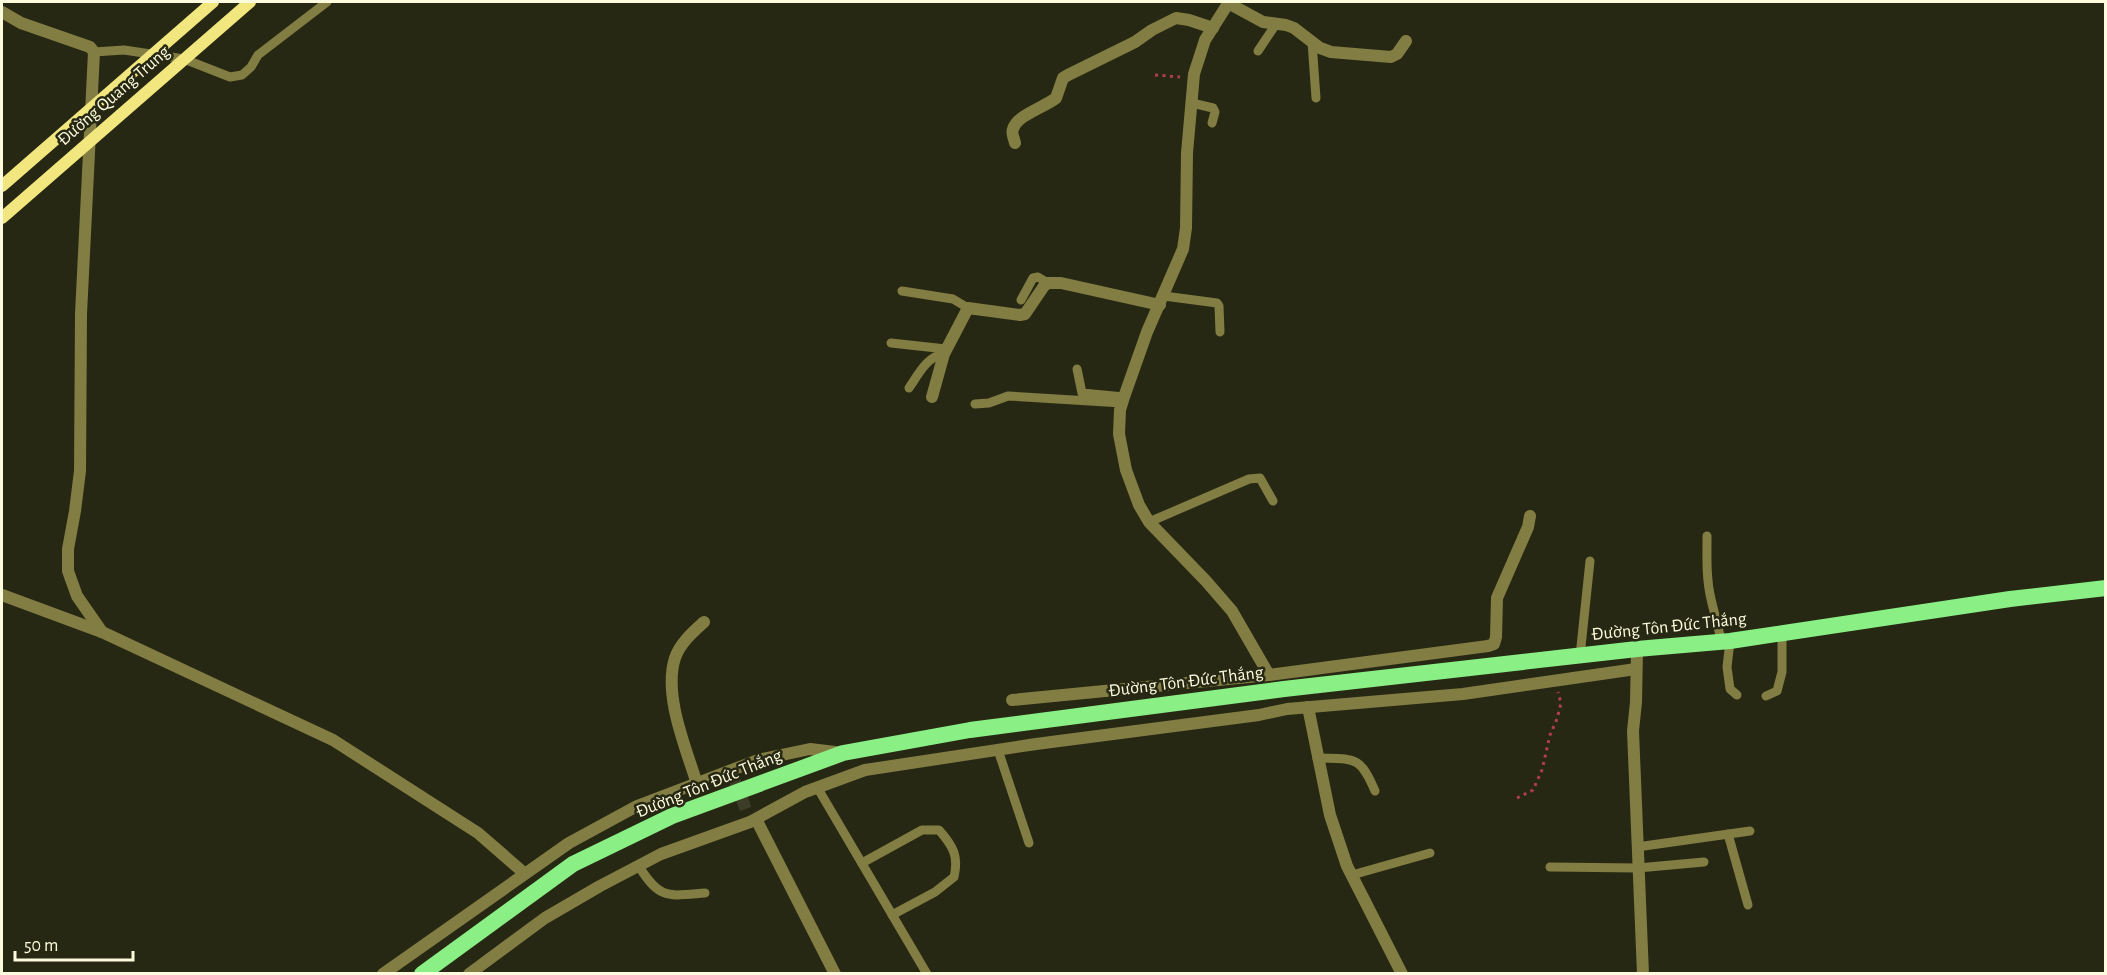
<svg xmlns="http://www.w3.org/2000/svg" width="2107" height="975" font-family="'Alegreya Sans',sans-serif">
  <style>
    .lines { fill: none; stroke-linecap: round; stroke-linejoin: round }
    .minor-tunnel { stroke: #3c3d27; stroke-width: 12; stroke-dasharray: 12 6; stroke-linecap: butt }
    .path { stroke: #b03d52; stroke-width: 3; stroke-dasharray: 3 4.5; stroke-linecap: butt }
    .service { stroke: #827d43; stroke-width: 9 }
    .minor { stroke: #827d43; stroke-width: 12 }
    .secondary { stroke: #f2e77e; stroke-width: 12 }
    .trunk { stroke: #8af086; stroke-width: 16 }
    .labels { text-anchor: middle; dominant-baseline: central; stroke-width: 5; stroke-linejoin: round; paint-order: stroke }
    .street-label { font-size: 18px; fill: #fcfbdd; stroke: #272813 }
  </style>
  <rect width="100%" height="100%" fill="#272813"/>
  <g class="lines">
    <polyline class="minor-tunnel" points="735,781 747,812"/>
    <g class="path">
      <polyline points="1155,75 1180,77"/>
      <polyline points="1517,798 1533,790 1542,770 1550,735 1557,719 1561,703 1558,692"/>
    </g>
    <g class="service">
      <polyline points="1312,42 1316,98"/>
      <polyline points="1258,51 1276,24"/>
      <polyline points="94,52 124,50 184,59 230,77 242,75 251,67 258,55 327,2"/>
      <polyline points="1192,103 1213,108 1215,112 1212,123"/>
      <polyline points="902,291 953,299 968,308"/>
      <polyline points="1164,296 1217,303 1219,306 1220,332"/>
      <polyline points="1021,300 1033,278 1038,277 1048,283"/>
      <polyline points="891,343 946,349"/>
      <polyline points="1077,369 1082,393 1124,397"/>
      <path d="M909,388C918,375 927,356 944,354"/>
      <polyline points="975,404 989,403 1008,396 1122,403"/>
      <polyline points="1149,522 1249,479 1260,478 1273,501"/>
      <path d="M1707,536C1707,557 1706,578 1711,599C1714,613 1719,627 1721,642"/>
      <polyline points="1730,641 1727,667 1730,689 1737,695"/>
      <polyline points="1580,656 1590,561"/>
      <polyline points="1766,696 1777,691 1782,672 1782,634"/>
      <polyline points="998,750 1029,843"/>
      <path d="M1317,758C1354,759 1360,755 1375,791"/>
      <polyline points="817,787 927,974"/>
      <polyline points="1728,834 1748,905"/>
      <polyline points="1637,847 1750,831"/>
      <path d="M862,863L922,830H939C953,846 959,856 954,877L935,892L892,915"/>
      <path d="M638,865C660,900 667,896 705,893"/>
      <polyline points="1550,867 1638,868 1704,862"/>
      <polyline points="1352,875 1430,853"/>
    </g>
    <g class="minor">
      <polyline points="1229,2 1205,40 1194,74 1187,153 1186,228 1183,249 1147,332 1124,397 1120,410 1119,434 1126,470 1139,505 1149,522 1206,581 1232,611 1269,675"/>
      <polyline points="1228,3 1263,22 1286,25 1294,28 1320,48 1331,52 1391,57 1397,54 1406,41"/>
      <polyline points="2,12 21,23 90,47 94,52 81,314 80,471 75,511 68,549 68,571 77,596 102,632"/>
      <path d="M1015,143C1014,138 1011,133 1013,129C1017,115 1045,107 1056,98L1063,78L1068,75L1135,42L1152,30L1176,18L1189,20L1213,28"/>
      <polyline points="932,397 944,354 968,308 1020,315 1025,314 1044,286 1048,283 1061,283 1160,305"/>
      <polyline points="2,595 102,632 333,740 478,833 524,873"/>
      <polyline points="1637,649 1636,702 1633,731 1643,974"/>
      <polyline points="1012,700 1269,675 1488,646 1494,644 1496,637 1497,598 1528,527 1530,516"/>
      <polyline points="1308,707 1330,815 1347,866 1402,974"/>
      <path d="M697,784C686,748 663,695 675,658C680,643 693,632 704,622"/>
      <polyline points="756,819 835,974"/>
      <polyline points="383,974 569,843 637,806 758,760 810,749 843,753"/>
      <polyline points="469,974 545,918 600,886 661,854 750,822 805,792 865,770 1036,744 1259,715 1287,709 1463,694 1636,669"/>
    </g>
    <g class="secondary">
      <polyline points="2,186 213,2"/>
      <polyline points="2,218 250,2"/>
    </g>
    <polyline class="trunk" points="422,974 573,864 672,816 843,753 970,730 1284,689 1637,649 1730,641 2010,599 2106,588"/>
  </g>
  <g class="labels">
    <g class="street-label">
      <text transform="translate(114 96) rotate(-41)">Đường Quang Trung</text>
      <text transform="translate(1669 627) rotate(-6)">Đường Tôn Đức Thắng</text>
      <text transform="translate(1186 682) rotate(-7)">Đường Tôn Đức Thắng</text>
      <text transform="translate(709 784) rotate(-22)">Đường Tôn Đức Thắng</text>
    </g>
  </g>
  <rect width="2107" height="975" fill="none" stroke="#fcfbdd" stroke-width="6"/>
  <path d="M15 951v9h118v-9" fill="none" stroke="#fcfbdd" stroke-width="3"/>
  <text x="24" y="951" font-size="18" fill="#fcfbdd" stroke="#272813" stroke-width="4.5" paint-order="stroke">50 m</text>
</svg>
